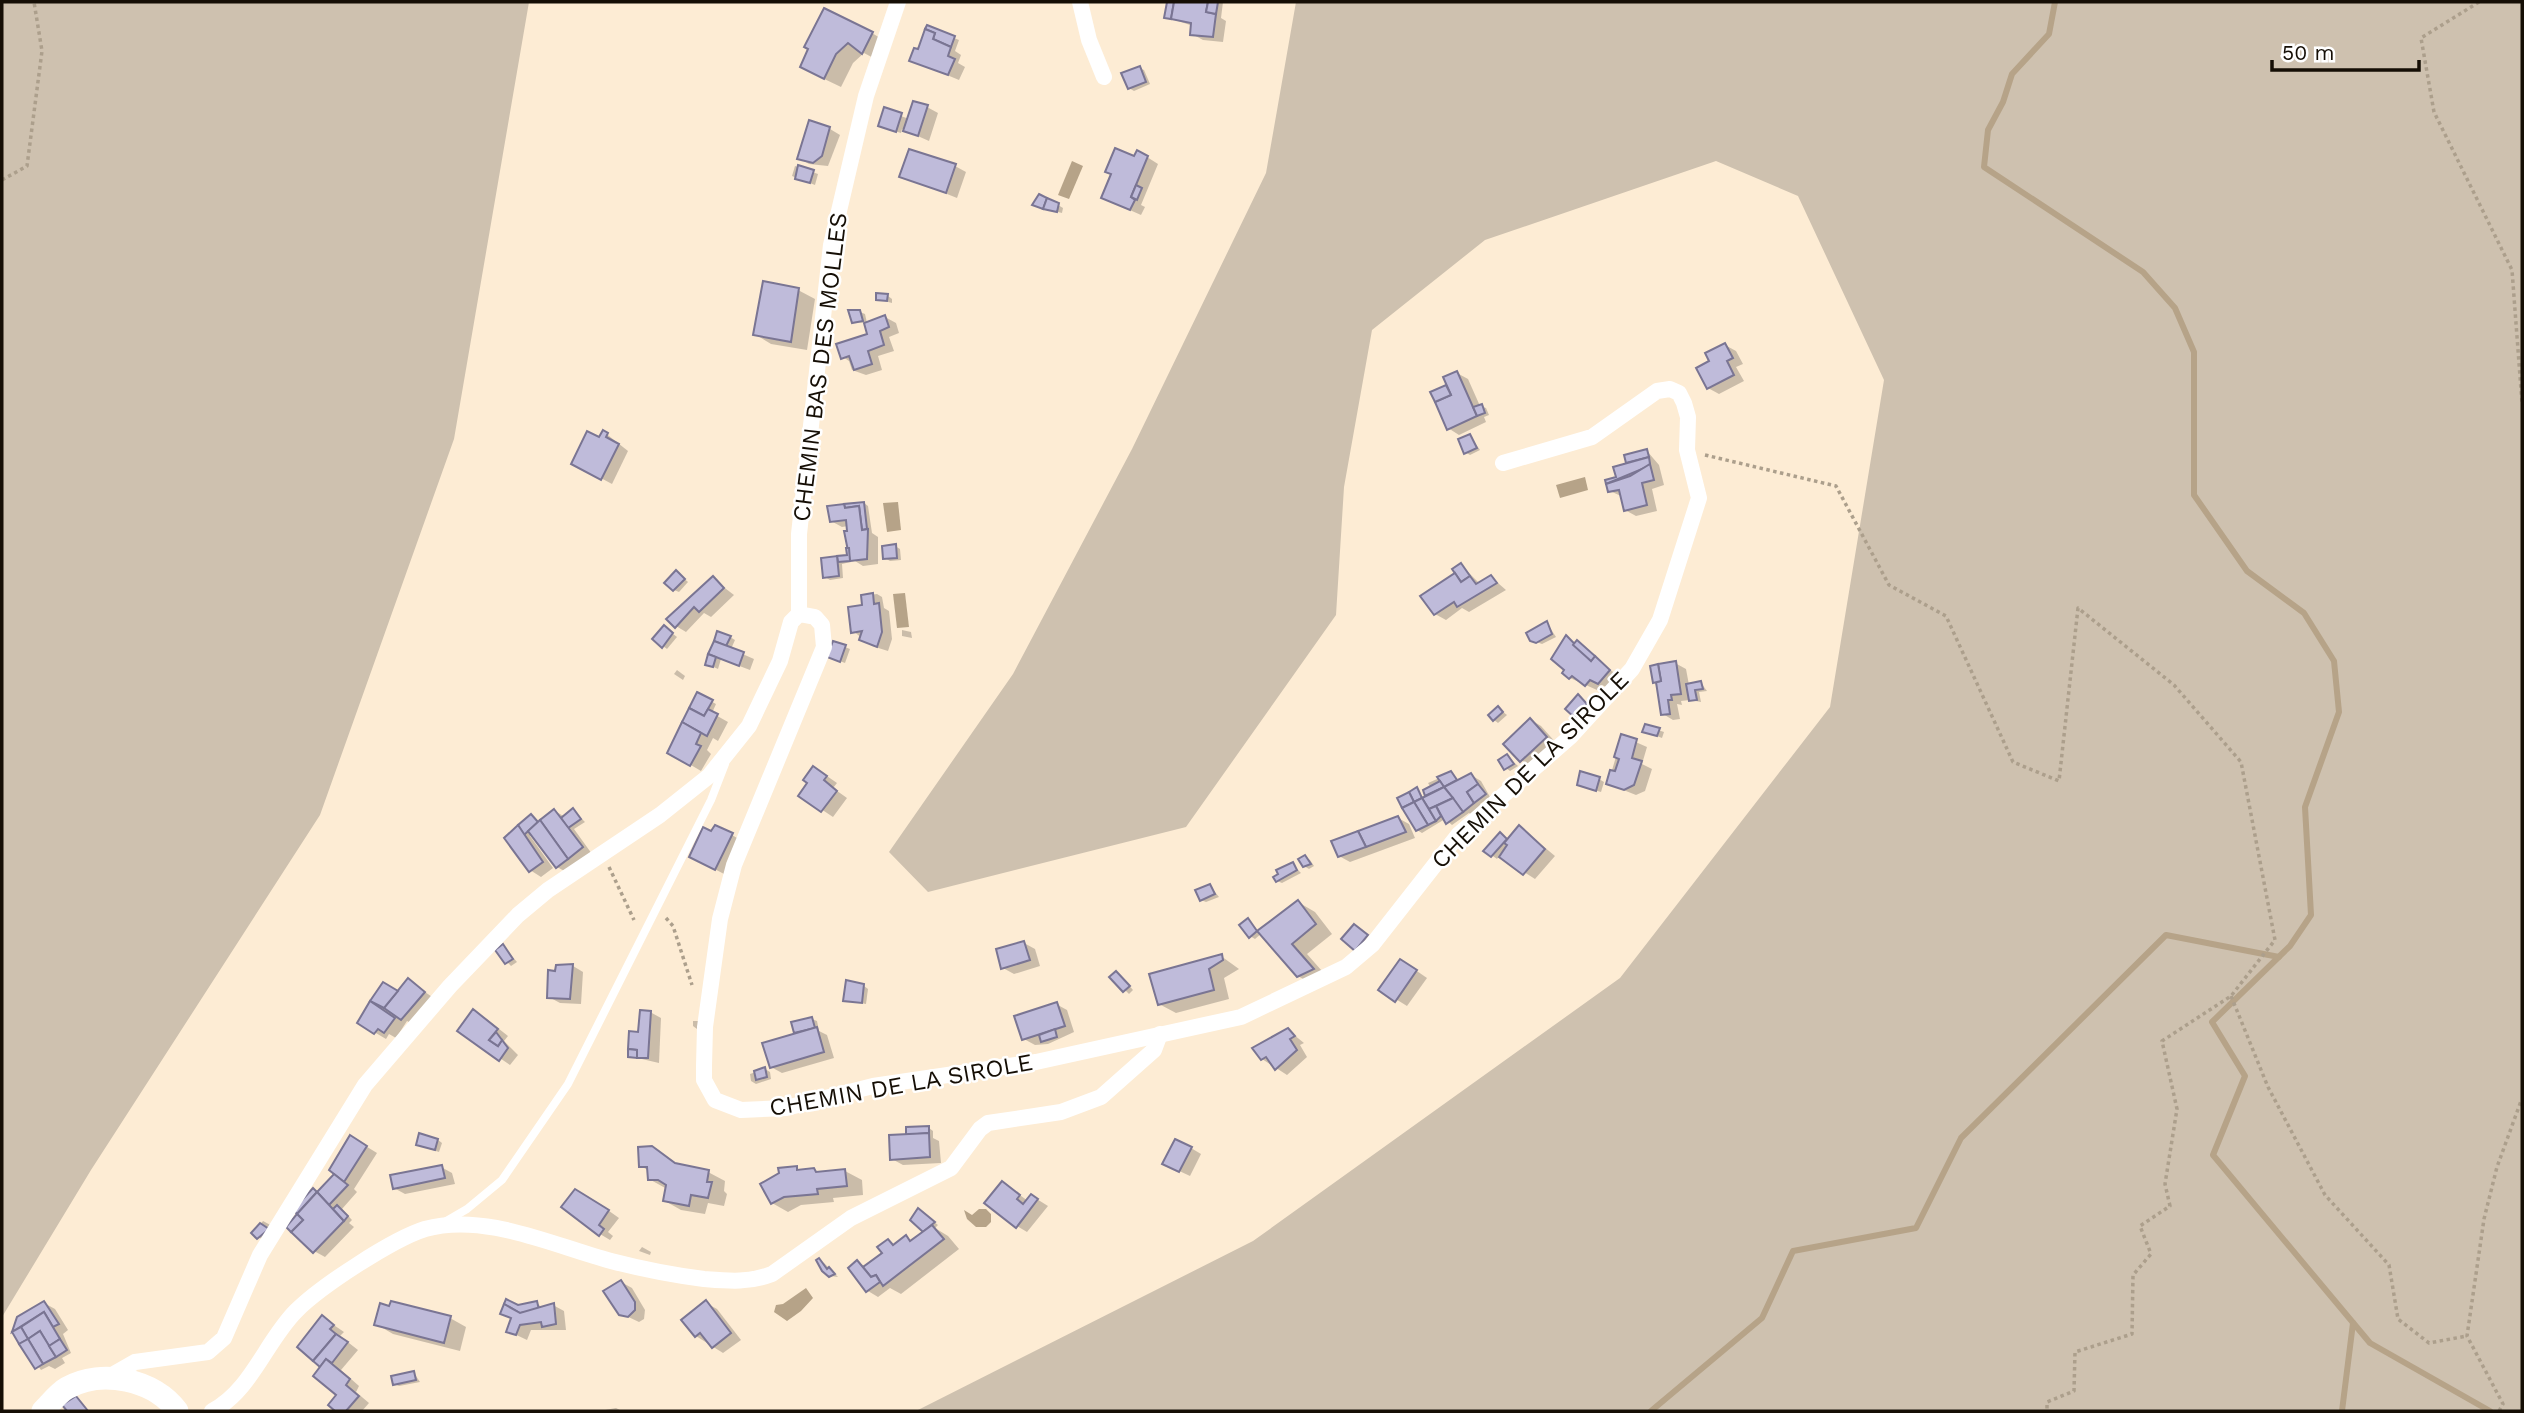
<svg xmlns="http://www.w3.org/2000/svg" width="2524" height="1413" font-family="'Work Sans',sans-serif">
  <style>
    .green { fill: #cec1af }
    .water { fill: #b6a388 }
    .shadow { fill: #0003 }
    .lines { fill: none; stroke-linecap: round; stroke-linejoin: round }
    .stream { stroke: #b6a388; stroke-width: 6 }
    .building { fill: #bfbbda; stroke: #7a7593; stroke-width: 2 }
    .path { stroke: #ac9f8c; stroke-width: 3.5; stroke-dasharray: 3.5 3.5; stroke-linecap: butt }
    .lane { stroke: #fff; stroke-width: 8 }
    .street { stroke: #fff; stroke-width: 16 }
    .secondary { stroke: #fff; stroke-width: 23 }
    .labels { text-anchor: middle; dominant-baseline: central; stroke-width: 5; stroke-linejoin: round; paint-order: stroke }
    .street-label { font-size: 24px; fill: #150e05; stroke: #fff }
  </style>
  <rect width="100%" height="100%" fill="#fdecd4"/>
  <g class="green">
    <polygon points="2,2 529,2 454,439 320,815 91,1170 2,1317"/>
    <polygon points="1296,2 2522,2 2522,1411 916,1411 1253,1241 1620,978 1830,707 1884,380 1798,196 1716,161 1485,240 1372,330 1344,487 1336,615 1186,827 928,892 889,852 1013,674 1132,449 1266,173"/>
  </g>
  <g class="water">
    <polygon points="1072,161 1083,166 1069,199 1058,195"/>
    <polygon points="1585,477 1588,490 1560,498 1556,485"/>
    <polygon points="898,502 901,530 887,532 883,503"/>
    <polygon points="905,593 909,627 897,628 893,594"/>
    <polygon points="979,1209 986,1209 991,1214 991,1222 986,1227 976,1227 967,1219 964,1210 972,1215"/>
    <polygon points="806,1288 813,1298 801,1311 787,1321 774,1312 776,1305 783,1304"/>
  </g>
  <g class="shadow">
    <polygon points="1169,2 1223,2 1221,18 1226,21 1223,42 1203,40 1192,34 1193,26 1166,17"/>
    <polygon points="872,33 888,43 879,61 864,53 853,63 841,87 818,76 810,48"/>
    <polygon points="954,38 959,40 955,51 961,55 958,63 965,67 959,80 911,60 919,51"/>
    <polygon points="1139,68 1144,70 1150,84 1134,91 1129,88"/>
    <polygon points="927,107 938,113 929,141 902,129 901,133 885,128 885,110 909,119"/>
    <polygon points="830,129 840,135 828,166 809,164 799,158"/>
    <polygon points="1147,157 1158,164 1141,205 1145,207 1141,215 1114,203 1113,174 1135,158"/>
    <polygon points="795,166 818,174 815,185 792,176"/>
    <polygon points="955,166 966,172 957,198 902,176"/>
    <polygon points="1058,205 1063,208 1062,213 1039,207"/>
    <polygon points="798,290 815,299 807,350 771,344 755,334"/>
    <polygon points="888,296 892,299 892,303 877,299"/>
    <polygon points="860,312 865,314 867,323 885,317 896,323 899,333 889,337 894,351 878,356 882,370 866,375 852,370 849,361 843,357 869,335 866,323 854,322"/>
    <polygon points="1725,345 1736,351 1743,364 1736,367 1744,381 1719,394 1708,388 1712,362"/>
    <polygon points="1457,373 1468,379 1480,406 1486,408 1489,415 1484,417 1486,422 1459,435 1448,428 1432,393 1449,386"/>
    <polygon points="604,432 628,451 612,484 584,469"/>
    <polygon points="1470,436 1480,450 1470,455 1465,452"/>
    <polygon points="1647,451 1659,465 1664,485 1652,489 1657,511 1636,516 1625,510 1623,497 1610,491 1607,481 1618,478 1628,464 1626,456"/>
    <polygon points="864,503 868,506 872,533 878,537 878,564 863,566 855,561 842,564 843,578 830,580 825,577 823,559 851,556 848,526 842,527 831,521"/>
    <polygon points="895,546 900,549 901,560 890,561 885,558"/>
    <polygon points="1461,565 1480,584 1491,577 1506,590 1469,612 1462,608 1446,620 1435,614"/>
    <polygon points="677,572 688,582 679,592 674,590"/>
    <polygon points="713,579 734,595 711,617 704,613 686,632 676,626"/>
    <polygon points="877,594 882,597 884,608 889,611 892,639 888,651 872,646 853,631 864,607 862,596"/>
    <polygon points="1547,623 1556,637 1542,644 1531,640"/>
    <polygon points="668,630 677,637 667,649 663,646"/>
    <polygon points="902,630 911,632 912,638 902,636"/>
    <polygon points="730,637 735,640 731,649 754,659 750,670 721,659 718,669 707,664 710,656 716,659"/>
    <polygon points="1566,638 1620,677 1610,689 1602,685 1597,690 1570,678 1562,649 1558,647"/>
    <polygon points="845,647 850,649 845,663 834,659"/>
    <polygon points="1675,663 1686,669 1689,685 1701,683 1707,691 1699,692 1701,702 1690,700 1681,701 1682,705 1677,704 1680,719 1673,720 1663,714 1655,682"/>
    <polygon points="677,670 685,676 683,680 674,674"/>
    <polygon points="698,694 716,704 712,713 728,722 718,741 713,738 707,750 711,754 701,771 669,752"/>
    <polygon points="1578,696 1591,707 1581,719 1567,709"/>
    <polygon points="1498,708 1507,715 1498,723 1494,720"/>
    <polygon points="1531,720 1541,726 1557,744 1532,766 1521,760"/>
    <polygon points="1646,726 1664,732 1662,738 1649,733"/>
    <polygon points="1622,736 1647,747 1642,764 1652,769 1645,791 1636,795 1608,784"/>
    <polygon points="1507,756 1518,766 1510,771 1506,768"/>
    <polygon points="1451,773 1459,781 1471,775 1481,781 1490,797 1480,804 1484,810 1475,817 1469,813 1452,825 1445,819 1422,833 1417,830 1417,789 1426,801 1429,800 1425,791 1431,788 1428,783"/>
    <polygon points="824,774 837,783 833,788 847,798 833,817 800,795 810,783"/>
    <polygon points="1599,779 1604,782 1601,792 1584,787"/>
    <polygon points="573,810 585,822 574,829 592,854 568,873 557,867 532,833 530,836 553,868 541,877 530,870 507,838 531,816 540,823 555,811 565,817"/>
    <polygon points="1398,818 1409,824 1415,838 1350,862 1339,856"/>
    <polygon points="1520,827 1555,856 1535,879 1499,856 1497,859 1486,851 1505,837 1508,840"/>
    <polygon points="712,834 732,835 742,841 726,875 701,862"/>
    <polygon points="1305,857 1310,860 1314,866 1309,869 1304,866"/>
    <polygon points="1292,864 1301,873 1282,883 1277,881"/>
    <polygon points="1210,886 1219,897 1206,902 1201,900"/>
    <polygon points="1298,902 1315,912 1332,934 1307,954 1329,979 1315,986 1298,976 1262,933 1255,939 1250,936 1249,920 1259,932"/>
    <polygon points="1024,943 1035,949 1040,966 1014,974 1003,968"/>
    <polygon points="503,946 517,962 511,966 497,951"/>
    <polygon points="1221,956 1239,969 1224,978 1229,999 1176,1013 1159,1004"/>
    <polygon points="573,966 583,972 581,1004 560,1003 549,997 556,973"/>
    <polygon points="1411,967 1427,978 1407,1006 1381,990"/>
    <polygon points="1121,976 1133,990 1129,994 1112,977"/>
    <polygon points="408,980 435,999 413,1024 407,1021 396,1038 389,1034 386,1039 359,1023 398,993"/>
    <polygon points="864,986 868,989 866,1004 845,1000"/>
    <polygon points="1056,1004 1067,1010 1074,1032 1048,1044 1035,1045 1024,1039"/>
    <polygon points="650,1012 661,1018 659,1063 629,1056"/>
    <polygon points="484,1017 508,1036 504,1041 518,1055 510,1065 459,1030"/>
    <polygon points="812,1019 817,1021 819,1031 827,1035 834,1058 782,1073 771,1067 799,1034 795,1032"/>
    <polygon points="693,1021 699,1021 697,1029 693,1026"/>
    <polygon points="1288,1030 1304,1043 1300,1045 1307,1057 1287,1075 1262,1059"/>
    <polygon points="765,1069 770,1072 771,1079 756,1084 751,1081 750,1074"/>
    <polygon points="929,1128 933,1131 933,1138 939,1141 941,1163 903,1165 892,1159 913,1136"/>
    <polygon points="351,1137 377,1153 354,1189 357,1192 342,1209 352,1220 349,1223 354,1227 325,1257 314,1251 314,1190 319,1193 337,1174"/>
    <polygon points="438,1140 442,1143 439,1152 423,1147"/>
    <polygon points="652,1148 680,1166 708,1172 725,1181 724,1191 727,1194 724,1206 708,1203 705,1214 681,1210 665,1201 667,1189 649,1179 649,1171 641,1166"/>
    <polygon points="1191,1148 1201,1154 1190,1176 1175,1169"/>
    <polygon points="441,1167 452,1173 455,1184 405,1194 394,1188"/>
    <polygon points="813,1169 820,1173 845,1171 862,1180 863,1195 833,1198 834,1202 801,1205 788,1212 772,1203 780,1170"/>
    <polygon points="1003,1183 1028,1201 1032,1196 1048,1206 1027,1232 1017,1226"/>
    <polygon points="595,1201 619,1218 608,1232 613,1236 610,1240 600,1234"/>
    <polygon points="923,1213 938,1225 935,1228 948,1236 959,1249 901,1294 890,1288 878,1297 868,1291 858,1262 866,1267 885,1253 888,1241 896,1246 906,1238 913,1241 925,1232"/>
    <polygon points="263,1221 276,1228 263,1240 253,1233"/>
    <polygon points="642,1247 651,1252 650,1255 639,1251"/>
    <polygon points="819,1260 824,1263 838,1277 831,1276"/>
    <polygon points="621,1282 632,1288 645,1310 644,1319 639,1322 620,1313"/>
    <polygon points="44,1303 55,1309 68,1330 63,1334 71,1353 62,1358 65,1363 55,1369 49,1366 41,1370 14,1332 19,1318"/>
    <polygon points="537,1303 542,1308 553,1305 564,1311 566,1330 531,1330 527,1340 508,1331 512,1319 502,1314"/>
    <polygon points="706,1303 717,1309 741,1340 723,1353 696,1336"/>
    <polygon points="322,1317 344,1332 340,1336 358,1350 341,1370 359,1386 356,1392 369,1403 362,1411 338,1411 331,1405 339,1394 322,1367"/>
    <polygon points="450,1318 466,1327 460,1351 393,1334 376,1324"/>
    <polygon points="414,1373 420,1382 399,1386 394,1384"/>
    <polygon points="616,1408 622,1411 606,1411 605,1410"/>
  </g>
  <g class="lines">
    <g class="stream">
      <polyline points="2055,2 2049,34 2012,74 2003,102 1988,130 1984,167 2143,272 2175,308 2194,352 2194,495 2247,571 2304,613 2334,661 2339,712 2305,807 2311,915 2290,946 2212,1022 2245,1076 2213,1155 2370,1343 2490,1411"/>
      <polyline points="1651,1411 1762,1318 1793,1251 1916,1228 1961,1138 2166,935 2279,957"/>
      <polyline points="2342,1411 2353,1323"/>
    </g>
  </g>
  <g class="building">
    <polygon points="1167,2 1174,2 1171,19 1164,18"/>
    <polygon points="1174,2 1208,2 1206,12 1216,14 1213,37 1190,35 1191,23 1171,19"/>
    <polygon points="1208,2 1218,2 1216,14 1206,12"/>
    <polygon points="824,8 873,32 862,54 848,43 836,54 824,79 800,67 808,49 804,47"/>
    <polygon points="927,25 955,36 951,47 933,39 935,33 925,29"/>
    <polygon points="925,29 935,33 933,39 951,47 948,56 955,59 948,75 909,61 914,48 918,49"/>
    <polygon points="1140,66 1146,82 1128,89 1121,73"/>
    <polygon points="913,101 928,105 918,136 903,131"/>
    <polygon points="884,107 902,113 896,132 878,126"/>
    <polygon points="809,120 830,127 822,156 813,163 797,159"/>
    <polygon points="1115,148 1134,156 1137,150 1148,156 1131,197 1135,200 1130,210 1101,198 1111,174 1105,172"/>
    <polygon points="909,149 956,164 946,193 899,177"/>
    <polygon points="798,165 814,170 810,183 795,179"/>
    <polygon points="1136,185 1142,188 1137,200 1131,197"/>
    <polygon points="1039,194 1047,198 1043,209 1032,205"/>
    <polygon points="1047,198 1059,203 1057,212 1043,209"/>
    <polygon points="763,281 799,288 791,342 753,335"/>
    <polygon points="876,293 888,294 887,301 876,300"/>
    <polygon points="848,310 860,310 863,321 852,323"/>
    <polygon points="885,315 889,327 880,331 884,345 868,351 872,364 854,370 849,356 841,359 836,344 867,334 864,323"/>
    <polygon points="1725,343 1733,358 1727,361 1734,375 1707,389 1696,368 1709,361 1705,353"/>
    <polygon points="1457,371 1477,416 1447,430 1435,402 1451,395 1443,377"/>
    <polygon points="1446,385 1451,395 1435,402 1430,392"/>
    <polygon points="1482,404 1485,413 1477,416 1473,407"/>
    <polygon points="603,430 608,433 606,437 619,444 601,480 571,464 587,431 599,437"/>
    <polygon points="1470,434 1477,448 1464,454 1458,439"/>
    <polygon points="1647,449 1649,457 1626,463 1624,455"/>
    <polygon points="1649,457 1650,464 1647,467 1606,484 1605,480 1616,477 1613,467"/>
    <polygon points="1650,464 1654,480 1642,483 1647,505 1624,511 1619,490 1608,492 1606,484 1630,476"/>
    <polygon points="864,502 867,529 862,530 859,506 845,508 844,504"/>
    <polygon points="844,504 845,508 859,506 862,530 868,529 867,559 850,561 844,531 847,531 846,520 830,522 827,506"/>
    <polygon points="896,544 897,558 883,559 882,546"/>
    <polygon points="846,548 849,548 850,561 838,562 837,556 847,555"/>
    <polygon points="837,556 839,576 823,578 821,558"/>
    <polygon points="1461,563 1470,576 1461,582 1452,569"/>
    <polygon points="676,570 685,579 673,591 664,583"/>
    <polygon points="1455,573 1461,582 1470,576 1476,584 1491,575 1497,583 1457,607 1454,602 1434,615 1420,596"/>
    <polygon points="713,576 724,588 699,612 694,607 675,628 666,619"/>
    <polygon points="873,593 874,604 879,603 882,632 877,647 859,640 862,631 851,633 848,607 862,605 861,595"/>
    <polygon points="1547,621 1552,634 1536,643 1530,641 1526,633"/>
    <polygon points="664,625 673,633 662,648 652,639"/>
    <polygon points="717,631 731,636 726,646 714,641"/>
    <polygon points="1566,635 1591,661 1595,656 1610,670 1598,684 1590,680 1585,686 1572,676 1569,679 1562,673 1564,670 1551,659"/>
    <polygon points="1577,640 1595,656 1591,661 1573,645"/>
    <polygon points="714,641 744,652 739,666 708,654"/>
    <polygon points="833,641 846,645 840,662 827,657"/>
    <polygon points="708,654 716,657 713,667 705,665"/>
    <polygon points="1676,661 1681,694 1671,695 1672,700 1668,700 1670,714 1661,715 1656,682 1661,681 1658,664"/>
    <polygon points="1658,664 1661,681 1653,683 1650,666"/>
    <polygon points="1701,681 1703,689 1695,690 1697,700 1689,701 1686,684"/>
    <polygon points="697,692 713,700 704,716 689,708"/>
    <polygon points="1578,694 1587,704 1575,718 1565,709"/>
    <polygon points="1498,706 1503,712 1493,721 1488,715"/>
    <polygon points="689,708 704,716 708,709 718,714 707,736 682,722"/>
    <polygon points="1530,718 1547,737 1520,762 1503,744"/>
    <polygon points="682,722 701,733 696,744 701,746 690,766 667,753"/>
    <polygon points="1645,724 1660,728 1657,736 1642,732"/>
    <polygon points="1621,734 1637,739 1632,758 1642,761 1634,785 1624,790 1606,784 1610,770 1615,771 1619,759 1614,757"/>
    <polygon points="1507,754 1514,764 1504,770 1498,760"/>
    <polygon points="813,766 827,776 824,780 837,791 821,812 798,796 807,783 803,780"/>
    <polygon points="1451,771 1457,780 1444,787 1437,777"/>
    <polygon points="1580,771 1600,777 1596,791 1577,785"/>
    <polygon points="1471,773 1478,784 1467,792 1474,803 1463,812 1444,787"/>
    <polygon points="1440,781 1444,787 1425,796 1423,790"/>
    <polygon points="1478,784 1486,794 1474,803 1467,792"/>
    <polygon points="1417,787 1422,798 1414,802 1409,792"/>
    <polygon points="1444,787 1453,798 1429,809 1422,798"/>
    <polygon points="1409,792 1414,802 1402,808 1397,798"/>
    <polygon points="1422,798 1436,821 1428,825 1414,802"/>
    <polygon points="1453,798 1463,812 1446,824 1436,806"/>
    <polygon points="1414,802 1428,825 1416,831 1402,808"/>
    <polygon points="1436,806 1441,816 1436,821 1429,809"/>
    <polygon points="573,808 581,819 568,828 561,818"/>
    <polygon points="554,809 583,847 568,859 540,820"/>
    <polygon points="531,814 538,822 524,835 518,825"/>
    <polygon points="1398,816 1406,832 1366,847 1358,831"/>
    <polygon points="540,820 568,859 556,868 528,831"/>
    <polygon points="518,825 543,862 529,872 504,838"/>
    <polygon points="715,825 733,833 715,870 689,857 703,827 711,831"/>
    <polygon points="1519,825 1545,849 1523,875 1499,857 1507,845 1504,843"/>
    <polygon points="1358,831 1366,847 1338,857 1331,841"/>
    <polygon points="1500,832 1507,839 1491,857 1483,851"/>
    <polygon points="1305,855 1311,864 1303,867 1298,859"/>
    <polygon points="1293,862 1297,870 1276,882 1273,877 1278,874 1276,870"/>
    <polygon points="1210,884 1215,894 1200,901 1195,890"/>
    <polygon points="1298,900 1316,924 1292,944 1314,969 1297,977 1257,931"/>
    <polygon points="1248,918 1257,931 1249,938 1239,925"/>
    <polygon points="1354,924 1368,935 1355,951 1341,939"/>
    <polygon points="1024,941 1030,960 1001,969 996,949"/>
    <polygon points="503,944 513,959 505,964 495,950"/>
    <polygon points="1222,954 1223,960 1209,969 1214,990 1158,1005 1149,974"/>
    <polygon points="1400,959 1417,970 1395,1002 1378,990"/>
    <polygon points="573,964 570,999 547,998 548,970 555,971 556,965"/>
    <polygon points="1116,971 1130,986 1123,992 1109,977"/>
    <polygon points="408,978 425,992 401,1020 384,1008"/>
    <polygon points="846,980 864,984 862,1003 843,1001"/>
    <polygon points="383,982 398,991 384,1008 370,1001"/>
    <polygon points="370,1001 395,1018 384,1033 378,1029 374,1034 357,1023"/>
    <polygon points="1057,1002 1065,1026 1022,1040 1014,1016"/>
    <polygon points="473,1009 498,1029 489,1040 498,1046 502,1040 508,1048 499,1061 457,1031"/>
    <polygon points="640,1010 651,1011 648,1058 637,1058 637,1050 628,1049 629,1031 638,1032"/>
    <polygon points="812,1017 815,1028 794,1033 791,1022"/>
    <polygon points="817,1027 824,1052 770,1068 762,1043"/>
    <polygon points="1288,1028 1295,1036 1290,1039 1297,1050 1275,1070 1266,1057 1261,1060 1252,1048"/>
    <polygon points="1055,1029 1057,1037 1041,1042 1039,1035"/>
    <polygon points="496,1032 502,1040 498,1046 489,1040"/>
    <polygon points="628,1049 637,1050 637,1058 628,1057"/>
    <polygon points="765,1067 767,1077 756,1080 754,1071"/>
    <polygon points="929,1126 929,1133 906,1135 906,1127"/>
    <polygon points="419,1133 438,1139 435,1150 416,1145"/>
    <polygon points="929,1133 930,1157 890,1160 889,1135"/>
    <polygon points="350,1135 367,1146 344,1182 329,1170"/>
    <polygon points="1175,1139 1192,1147 1179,1172 1162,1164"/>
    <polygon points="652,1146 675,1163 709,1170 707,1182 712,1182 708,1198 691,1195 689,1206 663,1201 666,1185 658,1180 648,1180 647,1167 639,1167 638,1147"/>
    <polygon points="442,1165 445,1178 393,1189 390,1175"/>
    <polygon points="797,1166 797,1170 814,1168 816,1172 845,1169 847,1186 817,1189 818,1194 784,1197 771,1204 760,1184 779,1173 778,1168"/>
    <polygon points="334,1174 348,1185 329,1205 317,1192"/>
    <polygon points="1002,1181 1020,1195 1017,1199 1023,1204 1031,1194 1038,1199 1016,1228 984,1203"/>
    <polygon points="313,1188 317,1192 297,1214 293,1210"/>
    <polygon points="575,1189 609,1210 599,1225 604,1229 599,1236 561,1207"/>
    <polygon points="317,1192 344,1221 313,1253 291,1232 303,1220 297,1214"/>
    <polygon points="337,1205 348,1216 344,1221 333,1209"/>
    <polygon points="918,1208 935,1222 923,1232 910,1220"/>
    <polygon points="297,1214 303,1220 291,1232 286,1227"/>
    <polygon points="260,1223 269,1229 257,1239 251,1233"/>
    <polygon points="932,1225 944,1239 883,1286 876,1275 871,1277 863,1267 882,1253 877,1247 888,1239 893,1245 906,1235 910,1241"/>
    <polygon points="819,1258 827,1269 829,1267 835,1274 829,1277 822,1271 816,1260"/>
    <polygon points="857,1260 871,1277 876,1275 880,1282 866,1292 848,1268"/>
    <polygon points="621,1280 635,1302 635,1310 628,1317 619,1315 603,1291"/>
    <polygon points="506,1299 518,1305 537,1301 539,1310 520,1313 504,1304"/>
    <polygon points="706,1300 731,1333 712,1348 700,1333 695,1337 681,1320"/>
    <polygon points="44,1301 59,1324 53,1327 44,1312 12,1332 17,1317"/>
    <polygon points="391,1301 451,1316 444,1343 374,1325 380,1303 389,1306"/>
    <polygon points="554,1303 556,1324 542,1327 541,1322 520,1325 516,1335 506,1332 511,1318 500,1314 504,1304 520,1313"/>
    <polygon points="44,1312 60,1339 49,1346 40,1331 28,1339 21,1327"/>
    <polygon points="322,1315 334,1325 330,1329 336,1334 313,1361 297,1347"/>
    <polygon points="21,1327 28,1339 19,1344 12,1332"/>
    <polygon points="40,1331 56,1357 43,1364 28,1339"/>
    <polygon points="336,1334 348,1342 332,1363 326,1359 320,1367 313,1361"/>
    <polygon points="28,1339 43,1364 35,1369 19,1344"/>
    <polygon points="60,1339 67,1350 56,1357 49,1346"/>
    <polygon points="326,1359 350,1379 346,1385 359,1396 346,1411 335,1411 328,1405 336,1395 313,1376"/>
    <polygon points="414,1371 416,1380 393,1385 391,1376"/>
    <polygon points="76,1396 88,1411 67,1411 62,1405"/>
  </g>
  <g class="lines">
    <g class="path">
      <polyline points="2479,2 2421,38 2434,112 2512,270 2522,403"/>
      <polyline points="2,180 27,166 42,51 34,2"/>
      <polyline points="1705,455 1836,486 1889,585 1946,616 2013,762 2059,781 2078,608 2174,685 2241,762 2275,940 2231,996 2162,1041 2177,1109 2165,1184 2170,1206 2140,1226 2151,1254 2133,1275 2132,1334 2075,1352 2074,1391 2047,1402 2047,1411"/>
      <polyline points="609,867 634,920"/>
      <polyline points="666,918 673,926 692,985"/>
      <polyline points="2231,996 2268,1087 2325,1195 2389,1265 2398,1319 2429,1343 2467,1336"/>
      <polyline points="2499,1411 2503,1404 2467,1336 2484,1219 2497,1167 2521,1101 2522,1106"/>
    </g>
    <polyline class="lane" points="443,1223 467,1209 502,1180 568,1084 711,800 725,764"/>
    <g class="street">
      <polyline points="1080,2 1089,40 1104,77"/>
      <polyline points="799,614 799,534 831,245 866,96 898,2"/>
      <polyline points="107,1378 135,1362 208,1352 224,1338 260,1255 365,1085 450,986 518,915 548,890 660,815 709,776 749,726 780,661 791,622 799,614 815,617 822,625 824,647 734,865 720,919 705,1027 704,1066 704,1080 715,1100 741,1110 786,1108 873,1086 1036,1062 1241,1017 1346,967 1372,945 1459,834 1570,737 1632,669 1660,620 1699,498 1687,450 1688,417 1684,403 1679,393 1670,389 1657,391 1592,437 1503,463"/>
      <path d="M212,1411C251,1391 266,1341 296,1311C321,1286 393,1239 425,1229C485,1212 554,1246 611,1261C642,1269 672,1275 704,1279C729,1281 748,1283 772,1274L851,1218L951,1168L980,1129L988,1123L1061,1112L1101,1097L1154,1050L1160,1034"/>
    </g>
    <path class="secondary" d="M43,1411C50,1404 58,1393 67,1388C102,1368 155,1380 177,1411"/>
  </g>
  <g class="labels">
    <g class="street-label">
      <text transform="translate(820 367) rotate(-83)">CHEMIN BAS DES MOLLES</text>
      <text transform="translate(1530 770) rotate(-45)">CHEMIN DE LA SIROLE</text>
      <text transform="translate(901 1085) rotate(-10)">CHEMIN DE LA SIROLE</text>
    </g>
  </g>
  <rect width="2524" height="1413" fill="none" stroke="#150e05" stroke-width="7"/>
  <path d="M2272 60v10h147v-10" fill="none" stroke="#150e05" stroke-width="3.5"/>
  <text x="2282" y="60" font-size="21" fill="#150e05" stroke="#ffffff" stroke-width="5" paint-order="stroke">50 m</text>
</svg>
